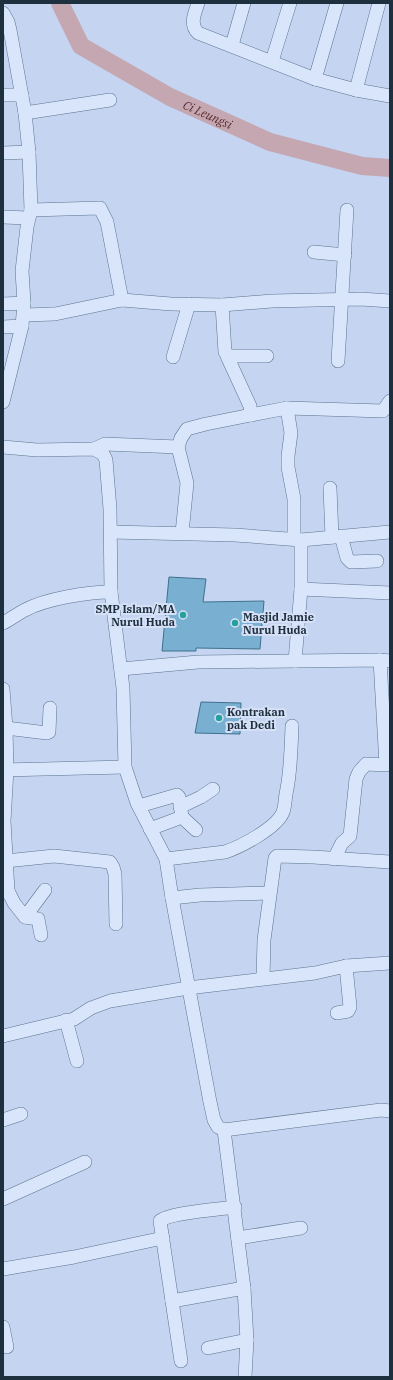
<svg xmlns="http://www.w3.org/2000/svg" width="393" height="1380" font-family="'IBM Plex Serif',serif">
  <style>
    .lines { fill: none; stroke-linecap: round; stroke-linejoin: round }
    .river { stroke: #c4a7b1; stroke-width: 18 }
    .building { fill: #79b0d1; stroke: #3e718e }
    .minor-casing { stroke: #5a748e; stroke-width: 14 }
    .minor { stroke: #d9e5fb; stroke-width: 13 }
    .poi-dot { fill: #26a09b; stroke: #d6e1f8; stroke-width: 1.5 }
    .labels { text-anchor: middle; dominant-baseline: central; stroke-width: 4; stroke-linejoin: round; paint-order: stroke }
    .poi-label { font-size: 11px; font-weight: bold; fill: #1e2f3d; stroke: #d6e1f8; text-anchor: start }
    .water-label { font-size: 12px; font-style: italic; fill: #5d2d32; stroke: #d6e1f8 }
  </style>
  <rect width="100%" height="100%" fill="#c5d4f1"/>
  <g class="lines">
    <path class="river" id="s1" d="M60,3L81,46L170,97L270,142L362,166L390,168"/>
  </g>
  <g class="building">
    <polygon points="169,577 206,579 203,602 264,601 260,649 196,648 196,651 162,651"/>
    <polygon points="201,702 241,703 240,734 195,733"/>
  </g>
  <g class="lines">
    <g class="minor-casing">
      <g id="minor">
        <path d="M198,3C195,13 189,24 198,33L315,79L356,90L390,96"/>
        <polyline points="3,13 8,22 10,30 25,113 29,152 31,210 27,227 22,271 24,303 22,326 3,402"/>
        <polyline points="232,45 244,3"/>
        <polyline points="272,61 290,3"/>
        <polyline points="315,79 337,3"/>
        <polyline points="356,90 379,3"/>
        <polyline points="3,95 22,95"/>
        <polyline points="25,113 110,100"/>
        <polyline points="3,153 29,152"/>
        <polyline points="31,210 100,208 107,222 122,300"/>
        <polyline points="3,217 28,218"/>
        <polyline points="314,252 345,255"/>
        <polyline points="3,304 24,303"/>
        <polyline points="222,305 225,352 229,356 267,356"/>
        <polyline points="24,315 55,314 122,300 171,304 222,305 272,301 361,299 390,301"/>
        <polyline points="3,327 22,326"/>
        <polyline points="227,356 250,406 251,415 287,408 383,411 390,401"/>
        <polyline points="173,357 189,304"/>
        <polyline points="338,361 347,210"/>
        <polyline points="287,408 291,433 288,456 288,467 294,499 294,539"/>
        <polyline points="3,447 37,450 94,449 103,454 106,460 110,509 111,592 123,688 125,767 137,803 166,859 172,898 210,1102 214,1120 218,1127 224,1130 381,1110 390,1111"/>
        <polyline points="94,449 105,444 178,447"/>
        <polyline points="330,488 332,537"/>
        <polyline points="111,532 235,535 301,540 390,532"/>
        <polyline points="182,533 187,483 178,447 181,438 187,429 206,424 251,415"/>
        <polyline points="341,536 347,558 351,562 377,561"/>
        <polyline points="301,589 390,593"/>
        <path d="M3,623C11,619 17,614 25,610C45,599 87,592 111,592"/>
        <polyline points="295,661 301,589 301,540"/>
        <polyline points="121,669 198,662 380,660 390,661"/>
        <polyline points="3,689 6,728 7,770 4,821 8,891 3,892"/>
        <polyline points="6,728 47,733 49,732 50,708"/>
        <polyline points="3,770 125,767"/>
        <polyline points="139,806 177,795 179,797 182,817"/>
        <polyline points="180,807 201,797 213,789"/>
        <polyline points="150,829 182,817 196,830"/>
        <path d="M166,859L225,852C240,847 277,828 283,812C285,807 285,800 286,794C291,771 291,750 292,726"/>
        <polyline points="334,859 342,843 350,836 356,779 359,772 366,764 386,765 380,660"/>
        <polyline points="6,861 54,856 110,862 113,867 115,874 116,924"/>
        <polyline points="8,891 14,903 25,917 38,919 41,935"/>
        <polyline points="172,898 200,895 269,893"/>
        <polyline points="25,917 45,890"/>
        <polyline points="263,978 264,940 275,858 277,856 313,857 390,862"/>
        <polyline points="337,1013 348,1011 350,1007 346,966"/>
        <polyline points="66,1020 77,1061"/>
        <polyline points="3,1036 74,1019 91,1008 110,1001 188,988 315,973 346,966 390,963"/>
        <polyline points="3,1120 21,1114"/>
        <polyline points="224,1130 244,1288 247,1340 245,1377"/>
        <polyline points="3,1199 85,1162"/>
        <polyline points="238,1238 301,1228"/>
        <polyline points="3,1269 74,1257 163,1238"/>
        <polyline points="172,1301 244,1288"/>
        <polyline points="3,1327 7,1347"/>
        <polyline points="208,1348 247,1340"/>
        <path d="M181,1361L160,1221C168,1213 221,1209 235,1207"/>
      </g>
    </g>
    <use href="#minor" class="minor"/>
  </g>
  <g class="poi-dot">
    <circle cx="183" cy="615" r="4"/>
    <circle cx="235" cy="623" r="4"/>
    <circle cx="219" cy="718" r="4"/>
  </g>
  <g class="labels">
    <g class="poi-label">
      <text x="175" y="609" text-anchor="end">SMP Islam/MA<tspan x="175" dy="13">Nurul Huda</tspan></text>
      <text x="243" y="617">Masjid Jamie<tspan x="243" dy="13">Nurul Huda</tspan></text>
      <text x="227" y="712">Kontrakan<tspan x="227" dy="13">pak Dedi</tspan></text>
    </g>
    <g class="water-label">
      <text stroke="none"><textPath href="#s1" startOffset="192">Ci Leungsi</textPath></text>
    </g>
  </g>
  <rect width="393" height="1380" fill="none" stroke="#1e2f3d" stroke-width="8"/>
</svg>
